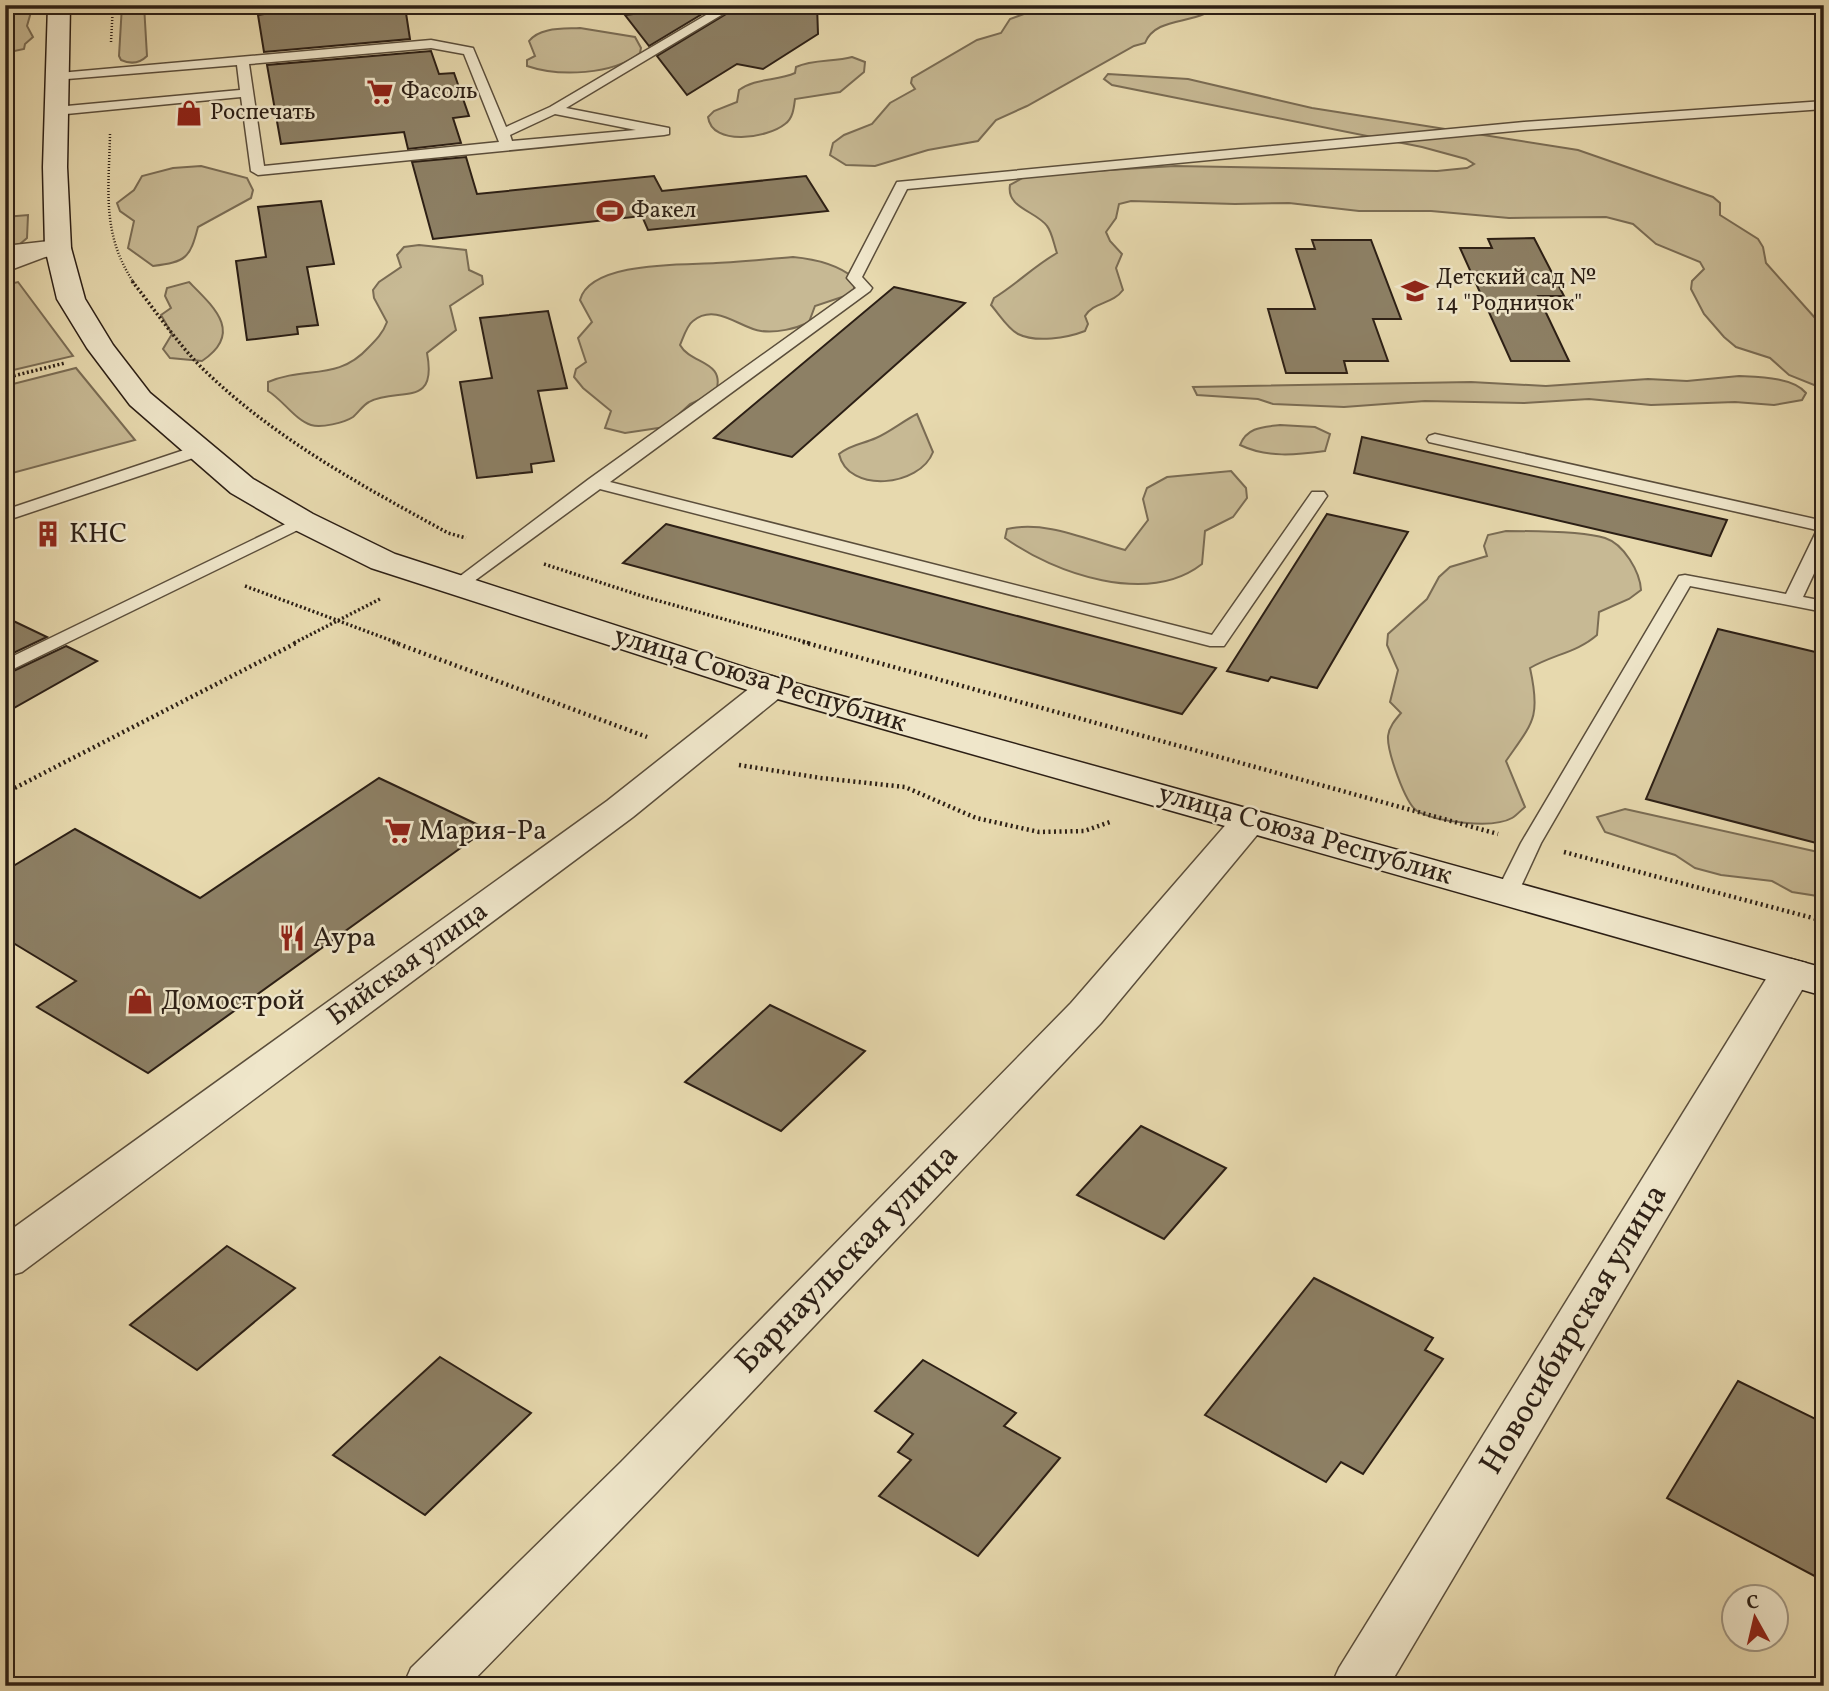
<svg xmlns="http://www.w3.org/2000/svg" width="1829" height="1691" font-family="Vollkorn,serif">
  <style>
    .green { fill: #c7b994; stroke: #7a6c54; stroke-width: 2 }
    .building { fill: #8d8065; stroke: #2c1f15; stroke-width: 2 }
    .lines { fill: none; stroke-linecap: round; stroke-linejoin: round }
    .lane-casing { stroke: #5b4e3b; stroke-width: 3 }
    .street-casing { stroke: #5b4e3b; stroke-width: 3 }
    .secondary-casing { stroke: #2c1f15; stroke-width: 3 }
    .path-far2 { stroke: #2c1f15; stroke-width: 2.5; stroke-dasharray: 1 2; stroke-linecap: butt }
    .path-far1 { stroke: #2c1f15; stroke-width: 3.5; stroke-dasharray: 2 2.5; stroke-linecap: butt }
    .path { stroke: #2c1f15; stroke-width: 4.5; stroke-dasharray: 2 3.5; stroke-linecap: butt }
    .lane { fill: #efe6ca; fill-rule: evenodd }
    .street { fill: #efe6ca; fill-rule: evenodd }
    .secondary { fill: #efe6ca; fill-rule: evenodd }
    .labels { text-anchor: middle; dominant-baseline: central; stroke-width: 5; stroke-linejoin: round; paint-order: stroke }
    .far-poi-label { font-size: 23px; fill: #2c1f15; stroke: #efe6ca; text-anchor: start }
    .poi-label { font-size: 28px; fill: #2c1f15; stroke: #efe6ca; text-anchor: start }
    .street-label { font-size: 28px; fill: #2c1f15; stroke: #efe6ca }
    .near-street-label { font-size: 33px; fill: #2c1f15; stroke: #efe6ca }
  </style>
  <rect width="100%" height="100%" fill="#e7d9ae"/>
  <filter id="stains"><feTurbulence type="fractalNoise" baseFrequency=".00286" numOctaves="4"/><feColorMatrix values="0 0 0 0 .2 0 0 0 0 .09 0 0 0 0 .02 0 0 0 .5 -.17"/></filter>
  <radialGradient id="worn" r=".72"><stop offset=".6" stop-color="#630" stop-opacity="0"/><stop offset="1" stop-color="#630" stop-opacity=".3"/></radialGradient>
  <g class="green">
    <polygon points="5,5 33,5 27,26 33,37 25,44 24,49 5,53"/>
    <path d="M122,5H144L147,56C139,64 130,64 121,60L119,56Z"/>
    <path d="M1060,5H1224C1215,6 1212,11 1204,14C1184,23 1154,20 1145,43L1134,46L1027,106L996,120L978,141L928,150L875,166L846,165L830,155L833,143L844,135L872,124L890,103L915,89L911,83L912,78L977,40L1001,33L1010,19L1032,11Z"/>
    <path d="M580,28L635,37L641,48L640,53C613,75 559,77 527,66V60L535,56L529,41C540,27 563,29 580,28Z"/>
    <path d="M852,57L865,62L864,72L840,92L795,99C794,107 793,119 785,124C768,138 712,147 708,117L714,111L737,102L739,90C755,78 777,81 795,73L796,67C813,59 834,62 852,57Z"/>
    <path d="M1108,74L1188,79L1312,108L1578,150L1713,197L1720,203V215L1758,239L1763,247L1766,263L1824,328V389L1789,375L1770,358L1736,347L1724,337L1704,314L1691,289L1692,281L1704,269L1700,262L1656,244L1633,224L1606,217L1509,218L1431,211H1359L1289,203L1235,204L1131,201L1119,204L1116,218L1106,232L1110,241L1122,254L1116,268L1123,290C1113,304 1093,302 1085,316L1088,324L1085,331C1067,338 1036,343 1018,334C1008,329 999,314 991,305L994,298C1017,284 1034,266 1057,253C1054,245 1052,232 1047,226C1036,211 1006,208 1010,185L1028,175L1175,166L1437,171L1467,168L1474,164L1466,159L1422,147L1112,85L1104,79Z"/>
    <path d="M201,166L247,178L253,190L251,198L198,227C190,258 186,262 153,266L128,248L134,221L120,211L117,203L134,190L142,176L173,168Z"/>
    <polygon points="28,215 27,238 20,244 5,249 5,217"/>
    <path d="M419,245L466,250L469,270L482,276L483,284L450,306L456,330L427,353C438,410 397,386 369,402C363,405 358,413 353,417C344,423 321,428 311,425C295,420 283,400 268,391V382C305,366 338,381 368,348C376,340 383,333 387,322L374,298L373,290L379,282L401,267L397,255L404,247Z"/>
    <path d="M793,257C815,259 837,264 854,278V293L815,306L809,322C796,329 776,333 761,331C741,329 716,302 693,321C687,325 683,338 680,345C691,365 726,360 716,392L690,404L665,427L625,433L605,428L611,411L583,388L574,377L576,369L586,362L578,338L592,322L580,300C590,261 684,265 716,263C742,262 767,259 793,257Z"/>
    <polygon points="18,282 73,356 5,372 5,285"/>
    <path d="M189,282C214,307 244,333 202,361L170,358L163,349L172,334L161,315L171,308L165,296L167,288Z"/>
    <polygon points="76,368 135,440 5,475 5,386"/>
    <path d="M1739,376C1759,377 1793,377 1806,393L1802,400L1774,405L1735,402L1651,405L1589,399L1524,403L1425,401L1344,407L1273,404L1258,399L1197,395L1193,387L1471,382L1546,386L1648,379L1687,381Z"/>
    <path d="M917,414L933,452C920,487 848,494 839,454C851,444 863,444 876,438C890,432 903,421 917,414Z"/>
    <path d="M1280,425L1315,427L1330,434L1325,451C1296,455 1267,458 1240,445C1247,427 1263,427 1280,425Z"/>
    <path d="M1231,471L1246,488L1247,498L1233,517L1205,531L1202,564C1148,606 1055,574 1005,538L1007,529C1046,520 1087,540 1125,550L1148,520L1143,499L1147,488L1167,477Z"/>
    <path d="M1506,531C1532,531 1582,531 1605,538C1624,544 1640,572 1641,590L1629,599L1599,612L1597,635C1578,652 1552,655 1530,668C1541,718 1533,722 1506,761L1525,807C1521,810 1517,815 1512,818C1493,829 1436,822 1417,811C1405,803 1387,751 1388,736C1389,727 1395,720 1401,713L1390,702L1398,670L1387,645L1388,634L1427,599L1439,577L1450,567L1487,556L1484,546L1488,535Z"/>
    <polygon points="1625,809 1818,852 1824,855 1824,897 1792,892 1772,881 1721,875 1695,868 1675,855 1605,832 1597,817"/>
  </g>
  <g class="building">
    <polygon points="280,5 388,5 388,14 406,13 410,39 264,52 258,15 264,14"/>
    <polygon points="656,5 717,5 649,46 625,15 659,11"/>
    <polygon points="741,5 817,5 818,34 763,69 737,64 687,95 657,56"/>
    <polygon points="431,51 439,74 454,73 469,116 453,118 461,143 408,149 404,132 281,144 267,65"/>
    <polygon points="466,157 477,194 654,176 662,191 806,176 828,211 648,230 642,216 433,239 412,162"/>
    <polygon points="321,201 334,264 307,267 318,325 297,327 298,334 247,340 236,261 266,257 258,207"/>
    <polygon points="1534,238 1564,296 1538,296 1569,361 1511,361 1460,248 1492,248 1488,239"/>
    <polygon points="1312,240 1371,240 1401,319 1373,319 1388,361 1344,361 1347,373 1286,373 1268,309 1315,309 1296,249 1315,249"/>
    <polygon points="894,287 965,303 792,457 714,438"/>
    <polygon points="548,311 567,388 538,391 554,461 531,464 532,472 477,478 460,382 492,378 480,318"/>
    <polygon points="1362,437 1727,520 1711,556 1354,473"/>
    <polygon points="1327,514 1408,532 1317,688 1271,677 1268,681 1227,671"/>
    <polygon points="666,524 1216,668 1182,714 623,563"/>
    <polygon points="5,617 47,637 5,657"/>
    <polygon points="1718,629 1824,654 1824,845 1646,799"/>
    <polygon points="66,646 97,661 5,713 5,675"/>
    <polygon points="379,778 487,829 148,1073 37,1007 76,981 5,938 5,871 75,829 200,898"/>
    <polygon points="770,1005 865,1051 781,1131 685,1082"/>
    <polygon points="1141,1126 1226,1168 1164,1239 1077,1195"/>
    <polygon points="227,1246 295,1288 197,1370 130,1325"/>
    <polygon points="1314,1278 1433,1338 1425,1350 1443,1359 1363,1474 1341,1462 1326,1482 1205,1415"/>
    <polygon points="440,1357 531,1413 425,1515 333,1455"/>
    <polygon points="923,1360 1016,1413 1004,1426 1060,1458 978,1556 879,1496 911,1460 898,1452 913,1434 875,1411"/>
    <polygon points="1738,1381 1824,1423 1824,1581 1667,1498"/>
  </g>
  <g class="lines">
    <g class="lane-casing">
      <g id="lane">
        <polygon points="261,5 278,5 263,12 255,12 255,8"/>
        <path d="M723,5H738L566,108L669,128V134L664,135L258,175L251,171L241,97L56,115L50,111L56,107L240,90L237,65L55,80V74L59,73L431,40L473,48L506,127L550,107ZM431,48L464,54L499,142L264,166L249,64ZM555,114L636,130L512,141L510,135Z"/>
        <polygon points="1824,101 1824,109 1524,130 907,189 862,277 872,288 870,291 610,482 1212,635 1312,492 1324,492 1327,496 1224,646 1210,646 600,489 462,590 456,591 447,586 589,479 856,288 847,278 897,182 1524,122"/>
        <polygon points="56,244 61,245 61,251 5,272 5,263"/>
        <polygon points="1435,434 1824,521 1824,552 1803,597 1824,601 1824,612 1690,586 1541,843 1518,893 1515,898 1499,898 1496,893 1521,843 1679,576 1685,575 1786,594 1817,530 1429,442 1427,439 1429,436"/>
        <polygon points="199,445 205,446 207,450 205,454 5,521 5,510"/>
        <polygon points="302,516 311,521 308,525 5,673 5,660"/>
      </g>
    </g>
    <g class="street-casing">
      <g id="street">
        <polygon points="58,240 67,242 71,248 67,254 5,262 5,246"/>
        <polygon points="772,676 784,680 790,687 784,694 633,817 22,1272 5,1277 5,1234 607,801 760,680"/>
        <polygon points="1249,809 1262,813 1268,821 1262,829 1101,1023 657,1492 468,1686 403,1686 411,1668 621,1462 1071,1003 1236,813"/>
        <polygon points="1791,959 1806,963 1812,973 1389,1686 1331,1686 1339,1668 1776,963"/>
      </g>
    </g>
    <g class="secondary-casing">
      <polygon id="secondary" points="48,5 70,5 67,167 71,248 85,299 113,345 150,393 253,479 313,514 395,554 784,680 1824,968 1824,996 760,694 371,568 291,528 231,493 130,405 87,348 57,299 45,248 43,167"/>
    </g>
    <g class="path-far2">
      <polyline points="111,42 113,5"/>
      <path d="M110,134C109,189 101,234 134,283"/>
    </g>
    <g class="path-far1">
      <path d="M132,281C155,310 177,343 203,369C275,439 361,485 448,533L466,538"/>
      <polyline points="5,378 65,363"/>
      <polyline points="544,564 645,597 809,643"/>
      <polyline points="245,586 398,643"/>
      <polyline points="294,643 382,598"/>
    </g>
    <g class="path">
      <polyline points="393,642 647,737"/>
      <polyline points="803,642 1498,834"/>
      <polyline points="739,765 821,778 905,787 976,818 1039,832 1084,831 1110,822"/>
      <polyline points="5,793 298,642"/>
      <polyline points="1564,852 1824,921"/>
    </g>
    <use href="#lane" class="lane"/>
    <use href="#street" class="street"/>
    <use href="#secondary" class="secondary"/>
  </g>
  <defs>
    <g id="supermarket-bare" transform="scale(2.1)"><path d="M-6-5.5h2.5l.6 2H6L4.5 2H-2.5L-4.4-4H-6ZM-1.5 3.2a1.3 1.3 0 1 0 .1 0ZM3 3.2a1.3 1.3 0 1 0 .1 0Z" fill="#8f2418" stroke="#efe6ca" stroke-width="2.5" paint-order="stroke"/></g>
    <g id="shop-bare" transform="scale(2.1)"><path d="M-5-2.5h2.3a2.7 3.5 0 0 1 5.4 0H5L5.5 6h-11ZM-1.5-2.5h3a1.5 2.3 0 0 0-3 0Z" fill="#8f2418" stroke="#efe6ca" stroke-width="2.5" paint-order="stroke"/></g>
    <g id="stadium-bare" transform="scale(2.1)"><path d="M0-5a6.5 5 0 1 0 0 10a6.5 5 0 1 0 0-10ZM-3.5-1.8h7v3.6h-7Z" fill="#8f2418" stroke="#efe6ca" stroke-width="2.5" paint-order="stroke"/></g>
    <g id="school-bare" transform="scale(2.1)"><path d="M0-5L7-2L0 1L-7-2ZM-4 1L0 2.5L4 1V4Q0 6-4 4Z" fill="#8f2418" stroke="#efe6ca" stroke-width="2.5" paint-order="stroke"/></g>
    <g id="building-bare" transform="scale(2.1)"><path d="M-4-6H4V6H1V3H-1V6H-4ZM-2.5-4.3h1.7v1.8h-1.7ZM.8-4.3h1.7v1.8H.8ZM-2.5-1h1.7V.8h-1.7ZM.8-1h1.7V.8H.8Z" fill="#8f2418" stroke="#efe6ca" stroke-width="2.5" paint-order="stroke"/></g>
    <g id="restaurant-bare" transform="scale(2.1)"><path d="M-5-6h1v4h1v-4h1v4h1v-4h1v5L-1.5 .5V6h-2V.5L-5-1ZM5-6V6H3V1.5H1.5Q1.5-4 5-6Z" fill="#8f2418" stroke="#efe6ca" stroke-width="2.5" paint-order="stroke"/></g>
  </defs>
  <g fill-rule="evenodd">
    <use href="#supermarket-bare" x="380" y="92"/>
    <use href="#shop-bare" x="189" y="113"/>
    <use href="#stadium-bare" x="610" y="211"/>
    <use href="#school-bare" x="1415" y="291"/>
    <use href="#building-bare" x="48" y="534"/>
    <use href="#supermarket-bare" x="398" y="831"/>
    <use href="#restaurant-bare" x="292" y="938"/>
    <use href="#shop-bare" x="140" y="1001"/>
  </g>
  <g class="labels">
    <g class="far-poi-label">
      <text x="401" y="92">Фасоль</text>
      <text x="210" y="113">Роспечать</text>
      <text x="631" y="211">Факел</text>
      <text x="1436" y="278">Детский сад №<tspan x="1436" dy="26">14 "Родничок"</tspan></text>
    </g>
    <g class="poi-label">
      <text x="69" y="534">КНС</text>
      <text x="419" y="831">Мария-Ра</text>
      <text x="313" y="938">Аура</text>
      <text x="161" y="1001">Домострой</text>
    </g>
    <g class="street-label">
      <text transform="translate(760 680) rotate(17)">улица Союза Республик</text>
      <text transform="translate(1305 835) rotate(16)">улица Союза Республик</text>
      <text transform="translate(408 964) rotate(-36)">Бийская улица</text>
    </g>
    <g class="near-street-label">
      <text transform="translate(848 1260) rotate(-46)">Барнаульская улица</text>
      <text transform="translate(1575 1330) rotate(-59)">Новосибирская улица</text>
    </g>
  </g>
  <rect width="1829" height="1691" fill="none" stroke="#e7d9ae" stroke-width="28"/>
  <rect x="7" y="7" width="1815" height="1677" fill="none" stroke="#2c1f15" stroke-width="3.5"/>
  <rect x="14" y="14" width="1801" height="1663" fill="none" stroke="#2c1f15" stroke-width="2"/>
  <g transform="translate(1755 1618) rotate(352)"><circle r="33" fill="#efe6ca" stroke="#a19682" stroke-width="2"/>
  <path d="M0-5L12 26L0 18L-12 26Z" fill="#8f2418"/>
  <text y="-10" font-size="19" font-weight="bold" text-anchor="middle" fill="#2c1f15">С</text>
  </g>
  <rect width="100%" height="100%" filter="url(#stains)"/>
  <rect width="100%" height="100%" fill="url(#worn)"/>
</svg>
